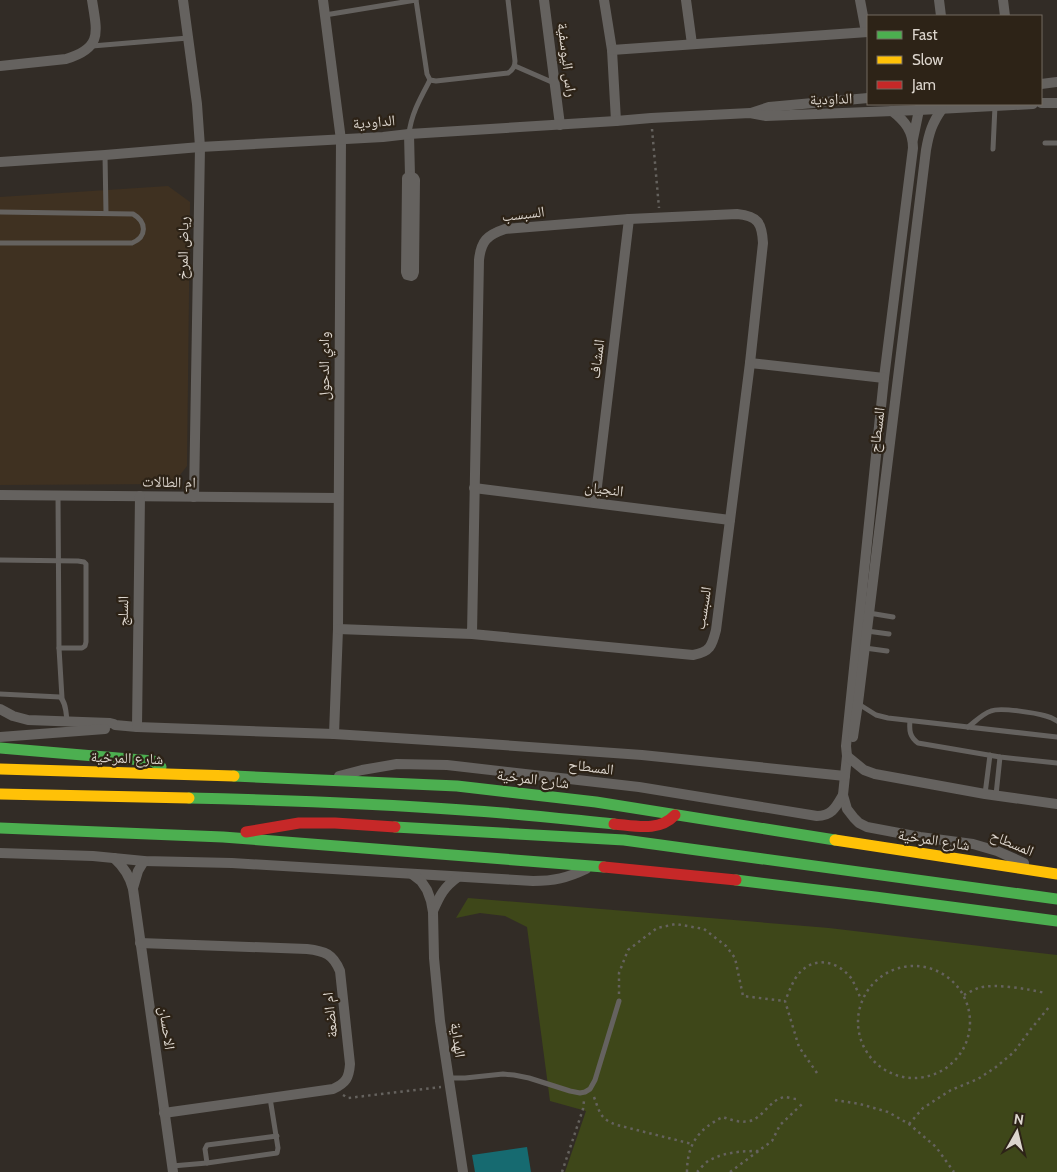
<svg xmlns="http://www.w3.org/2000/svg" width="1057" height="1172" font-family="Cabin,'Noto Naskh Arabic',sans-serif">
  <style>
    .built { fill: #3f3121 }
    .green { fill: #3e4719 }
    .water { fill: #166a70 }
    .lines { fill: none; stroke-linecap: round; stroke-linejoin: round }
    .path { stroke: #65625e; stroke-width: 2.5; stroke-dasharray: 2.5 4; stroke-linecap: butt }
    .lane { stroke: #65625f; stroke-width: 5 }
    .street { stroke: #65625f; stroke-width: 10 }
    .fast { stroke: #4caf50; stroke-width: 11 }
    .slow { stroke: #ffc107; stroke-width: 11 }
    .jam { stroke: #c62828; stroke-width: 11 }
    .labels { text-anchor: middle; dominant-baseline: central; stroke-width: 4.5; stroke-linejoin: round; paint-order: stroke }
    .street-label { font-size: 15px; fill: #dcd5cd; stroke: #2d2317 }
  </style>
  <rect width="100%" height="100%" fill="#322c26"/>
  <polygon class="built" points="168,186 190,202 187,466 173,484 0,485 0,197"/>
  <polygon class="green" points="468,898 829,928 1057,955 1057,1172 565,1172 586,1111 550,1101 527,927 505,916 480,913 456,918"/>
  <polygon class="water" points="527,1147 531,1172 475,1172 472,1155"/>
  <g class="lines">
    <g class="path">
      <polyline points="652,129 659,208"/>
      <circle cx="914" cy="1022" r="56"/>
      <polyline points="619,994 619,973 628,950 657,928 676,924 704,929 726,946 735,958 743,996 785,1001"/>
      <path d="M964,995C968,993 973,990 978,988C995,983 1028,989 1045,993"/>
      <path d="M817,1073L799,1047L785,1001C788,994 791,986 795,979C809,956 835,958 851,978C855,984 858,993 861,999"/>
      <polyline points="343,1095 348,1098 441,1087"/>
      <path d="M594,1097C600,1113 600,1119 617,1125L692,1144"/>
      <polyline points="835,1100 860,1104 888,1112 909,1124 936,1147 954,1172"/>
      <polyline points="909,1124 923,1108 951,1090 978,1079 996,1067 1014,1052 1031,1029 1049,1007"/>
      <polyline points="562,1172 583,1109 584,1101"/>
      <path d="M687,1172C687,1145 698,1129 723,1117C731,1120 740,1123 750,1121C764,1117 770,1099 785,1097C788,1097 793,1099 797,1099"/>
      <path d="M697,1172C701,1168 706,1161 712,1159C726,1152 743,1151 759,1151"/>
      <polyline points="730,1172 772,1141 780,1125 802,1104"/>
    </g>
    <g class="lane">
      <path d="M416,0L427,74L430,80L436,81L508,73C513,70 515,67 515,61L508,0"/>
      <polyline points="325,15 416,0"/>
      <polyline points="92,46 188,38"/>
      <polyline points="515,66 554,83"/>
      <path d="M409,134C411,114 421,97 430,80"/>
      <polyline points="1045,143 1057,143"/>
      <polyline points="993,149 995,106"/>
      <polyline points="105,155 106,213"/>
      <path d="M0,212L133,214C147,222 147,237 132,243H0"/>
      <polyline points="58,495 59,648 62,698"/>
      <polyline points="0,560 78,561 84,562 86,564 86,642 85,646 82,648 59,648"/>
      <polyline points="869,613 893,617"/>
      <polyline points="867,631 889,634"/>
      <polyline points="865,648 887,651"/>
      <path d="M0,694L60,697C66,702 66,713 67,721"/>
      <polyline points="857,703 876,715 888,718 1057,737"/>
      <path d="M910,721C909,731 910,737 918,743L1000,757L1057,763"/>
      <path d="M968,727C975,722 982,714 991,711C1000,707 1036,713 1046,716C1050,717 1054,719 1057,721"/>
      <polyline points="985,794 990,755"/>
      <polyline points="996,795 1000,757"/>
      <polyline points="448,1078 465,1078 503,1074 514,1075 529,1078 570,1091 580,1093 585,1092 590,1089 595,1080 619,1001"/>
      <polyline points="207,1163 205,1149 207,1145 277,1136"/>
      <polyline points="172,1166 207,1163 277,1153 278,1148 270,1098"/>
    </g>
    <g class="street">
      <polyline points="183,0 197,104 200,147 194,497"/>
      <polyline points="323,0 341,140 338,629 334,734"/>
      <polyline points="544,0 560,125"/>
      <polyline points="604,0 612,50 616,121"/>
      <polyline points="686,0 692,44"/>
      <polyline points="860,0 866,32"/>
      <polyline points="939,0 941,16"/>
      <polyline points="1003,0 1005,16"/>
      <polyline points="612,50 868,32"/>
      <path d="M0,66L66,59C103,48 97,32 92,0"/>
      <polyline points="1041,84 1057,82"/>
      <polyline points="1041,103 1057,103"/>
      <path d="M892,111C905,121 913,131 913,148L884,378L846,746L847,756L843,795L847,809L854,818L859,823L867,827L920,837L973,844L997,851L1024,863"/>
      <polyline points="751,113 769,107 868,98"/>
      <polyline points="409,134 410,176"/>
      <polyline points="913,139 919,110 921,104"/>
      <polyline points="0,162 105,155 200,147 383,137 409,134 616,121 651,118 750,113 766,116 919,110 1033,104"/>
      <polygon points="410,176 414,178 415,180 414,272 413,275 411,276 407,275 406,272 407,180 407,178"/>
      <polyline points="750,363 884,378"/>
      <polyline points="474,488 730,520"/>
      <polyline points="0,495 338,498"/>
      <polyline points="595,503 629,219"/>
      <path d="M338,629L472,634L693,655C710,652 712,646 716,630L750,363L763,243C762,223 758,216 737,214L629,219L505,229C487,235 481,241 479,260L472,634"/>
      <polyline points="0,709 13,716 28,720 110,723 114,724 115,725 137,727 334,734 474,743 642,755 845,776"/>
      <polyline points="137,727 140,496"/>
      <polyline points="0,737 105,729"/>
      <path d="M853,737L858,703L926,150C929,133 932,123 942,109"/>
      <polyline points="847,756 864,770 875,774 985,794 1057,804"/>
      <path d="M339,776L362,770L397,764L447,765L639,787L817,816C832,816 836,807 843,795"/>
      <path d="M0,853L93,856L144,861L232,863L533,881C554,881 567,878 586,869"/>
      <path d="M114,858C124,867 130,876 133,889L173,1172"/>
      <polyline points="412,874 421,881 427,890 431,901 433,912 434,958 440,1021 463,1172"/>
      <polyline points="133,888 138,871 144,861"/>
      <path d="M433,911C440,895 444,887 458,877"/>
      <path d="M140,943L307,949C325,951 333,954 340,971L350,1064C349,1078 346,1083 333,1089L164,1113"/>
    </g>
    <g class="fast">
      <polyline points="0,748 153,761 161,767"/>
      <polyline points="234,776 457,786 596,802 835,840"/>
      <path d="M189,798C280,800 372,803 463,810C513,813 564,819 614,824"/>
      <polyline points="395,827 624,840 1057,899"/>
      <polyline points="0,828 223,837 604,867"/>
      <polyline points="736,880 875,897 1057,921"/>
    </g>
    <g class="slow">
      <polyline points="0,769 234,776"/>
      <polyline points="0,794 189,798"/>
      <polyline points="835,840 1057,874"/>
    </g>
    <g class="jam">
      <path d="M614,824C636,826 659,832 675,815"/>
      <polyline points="246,832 299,823 335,823 395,827"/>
      <polyline points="604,867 736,880"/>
    </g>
  </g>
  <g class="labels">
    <g class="street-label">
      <text transform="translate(567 60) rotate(83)">راس اليوسفية</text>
      <text transform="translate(831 99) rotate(-2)">الداودية</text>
      <text transform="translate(374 122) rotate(-5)">الداودية</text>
      <text transform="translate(523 214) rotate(-7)">السبسب</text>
      <text transform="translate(183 248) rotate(-89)">رياض المرخ</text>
      <text transform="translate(597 359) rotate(-83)">المشاف</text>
      <text transform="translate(324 366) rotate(-90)">وادي الدحول</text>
      <text transform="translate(877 430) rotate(-83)">المسطاح</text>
      <text transform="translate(169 482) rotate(1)">ام الطالات</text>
      <text transform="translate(604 489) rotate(7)">النجيان</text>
      <text transform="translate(703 608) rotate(-81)">السبسب</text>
      <text transform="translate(123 611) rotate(-89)">السلج</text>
      <text transform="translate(127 758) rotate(2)">شارع المرخية</text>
      <text transform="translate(591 767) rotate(7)">المسطاح</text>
      <text transform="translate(533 779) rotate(7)">شارع المرخية</text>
      <text transform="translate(934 840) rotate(9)">شارع المرخية</text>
      <text transform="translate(1012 843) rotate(23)">المسطاح</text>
      <text transform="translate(330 1015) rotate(-96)">ام الضعة</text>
      <text transform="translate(167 1028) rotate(82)">الاحسان</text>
      <text transform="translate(458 1040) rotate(82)">الهداية</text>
    </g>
  </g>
  <rect x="867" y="15" width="175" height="90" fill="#2d2317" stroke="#736a60"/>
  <rect x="877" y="31" width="25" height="8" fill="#4caf50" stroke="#736a60"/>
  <text x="912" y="40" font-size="15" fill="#dcd5cd">Fast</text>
  <rect x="877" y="56" width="25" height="8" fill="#ffc107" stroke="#736a60"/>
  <text x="912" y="65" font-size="15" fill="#dcd5cd">Slow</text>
  <rect x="877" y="81" width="25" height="8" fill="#c62828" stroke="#736a60"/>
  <text x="912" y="90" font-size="15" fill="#dcd5cd">Jam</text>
  <g transform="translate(1017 1132) rotate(8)" stroke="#2d2317" stroke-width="4" paint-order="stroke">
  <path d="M0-4L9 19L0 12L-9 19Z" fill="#dcd5cd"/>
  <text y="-8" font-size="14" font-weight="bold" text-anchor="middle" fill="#dcd5cd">N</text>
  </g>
</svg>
